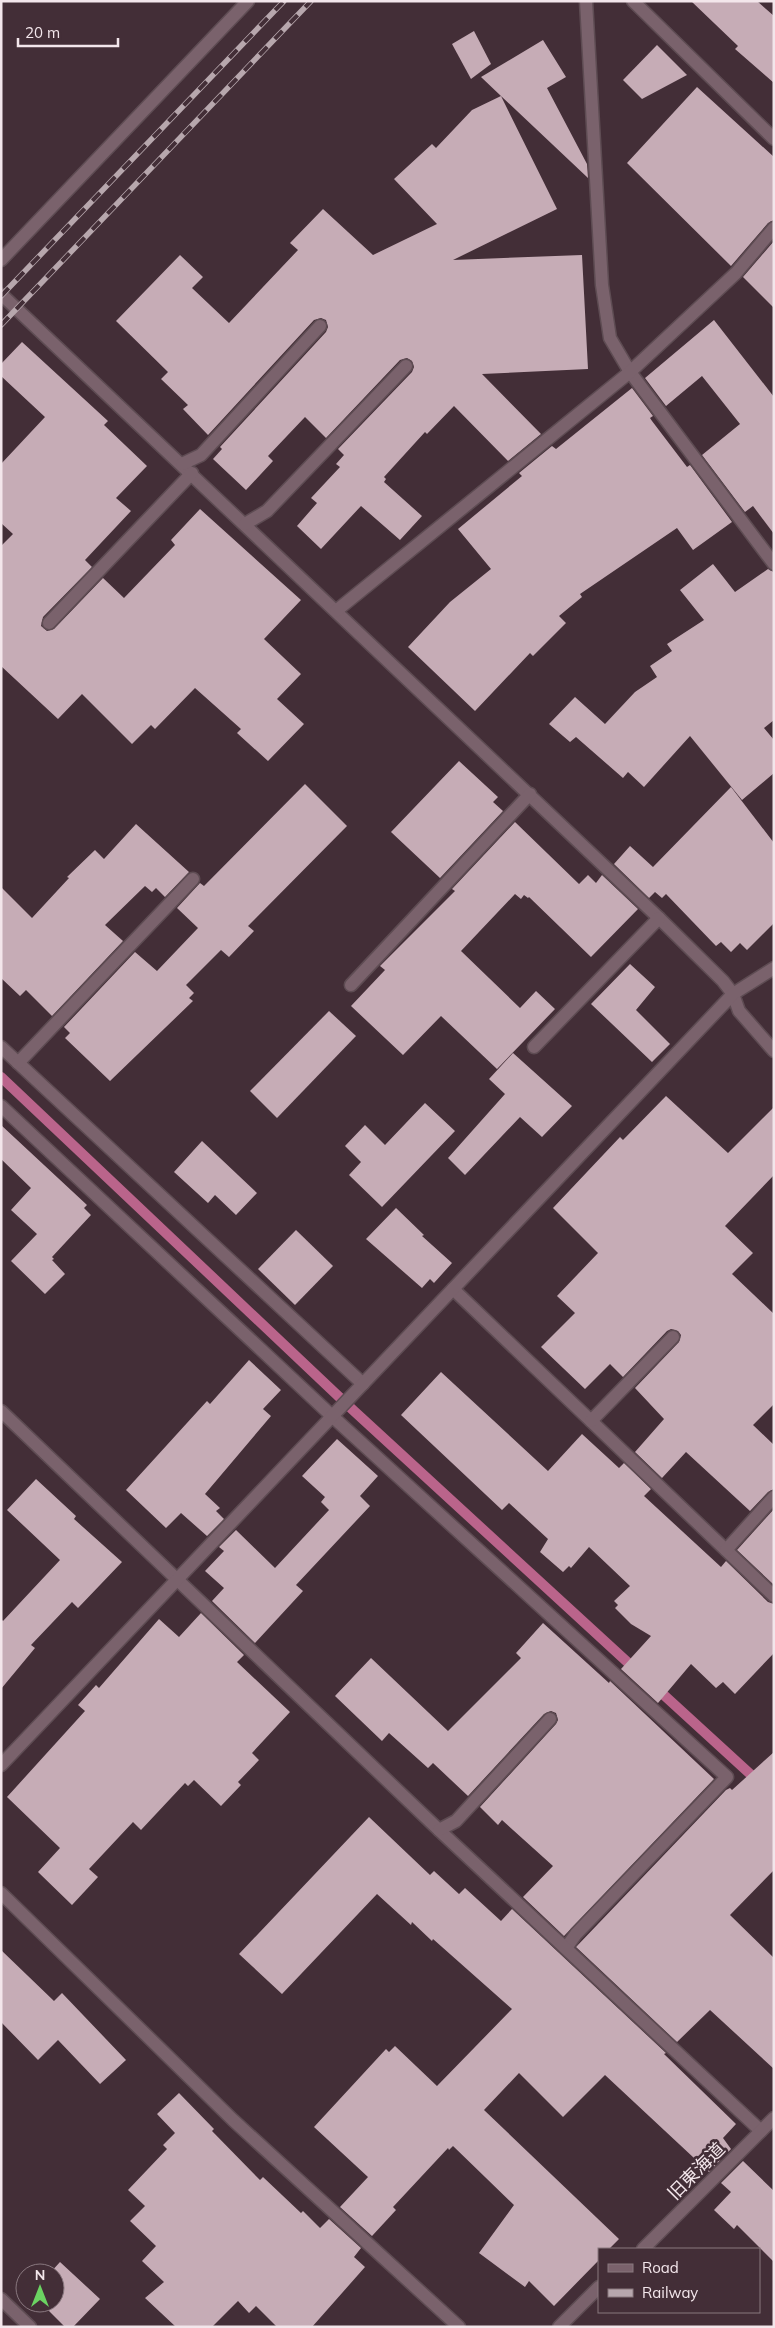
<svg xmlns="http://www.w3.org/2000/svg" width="775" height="2328" font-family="Mulish,'Noto Sans JP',sans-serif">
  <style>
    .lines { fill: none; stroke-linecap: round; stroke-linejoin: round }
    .stream { stroke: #ba648b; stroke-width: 10 }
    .building { fill: #c6acb6 }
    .minor-casing { stroke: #5e4c53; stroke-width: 15 }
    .minor { stroke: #7a626c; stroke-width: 12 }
    .rail-casing { stroke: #b7a7ad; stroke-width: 5.5 }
    .rail { stroke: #432e37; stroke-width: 4; stroke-dasharray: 11; stroke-linecap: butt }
    .labels { text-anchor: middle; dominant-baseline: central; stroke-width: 5; stroke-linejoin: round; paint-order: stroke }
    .street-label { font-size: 18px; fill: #f3e6eb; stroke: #432e37 }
  </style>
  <rect width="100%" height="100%" fill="#432e37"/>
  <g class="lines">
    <g class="stream">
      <polyline points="1,1077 354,1411 636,1670"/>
      <polyline points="654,1686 760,1783"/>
    </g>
  </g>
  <g class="building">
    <polygon points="691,1 757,1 774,16 774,83 735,49 738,46"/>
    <polygon points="474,31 491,64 471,79 452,44"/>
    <polygon points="543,40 566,77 547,88 587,164 588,178 501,96 557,209 453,260 582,255 588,369 482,374 541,434 508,461 454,406 427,434 425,432 384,477 386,479 384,482 422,516 400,540 361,506 321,549 297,526 317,503 311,498 340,467 336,464 344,455 338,449 412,372 414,367 412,361 407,358 400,360 326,438 305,417 268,456 273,461 246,490 213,459 222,449 220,447 326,332 328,327 326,320 321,318 314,320 208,435 183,409 188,405 161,379 168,372 116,321 180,255 203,277 192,288 229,323 298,250 290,243 323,209 373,255 437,224 394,179 432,144 436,148 472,110 501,96 481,77"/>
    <polygon points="657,45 687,75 642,99 623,80"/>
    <polygon points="697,87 774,157 774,220 768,223 731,266 627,163"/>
    <polygon points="774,241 774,308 743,277"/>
    <polygon points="714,320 774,397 774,534 753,506 745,512 702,455 740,424 702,376 666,406 645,378"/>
    <polygon points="22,342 108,421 104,425 147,466 116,498 131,511 85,560 92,567 43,617 41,626 47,631 54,629 103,578 124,598 175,545 171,540 200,509 301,600 264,639 301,674 277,699 304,724 268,761 237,733 241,729 195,688 155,729 151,725 132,744 82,694 58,719 1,666 1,546 13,534 1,523 1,464 45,417 1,376 1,364"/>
    <polygon points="632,388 653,416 650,418 652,421 687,467 690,465 732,522 693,550 677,528 580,594 582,597 559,616 566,623 533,656 530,653 475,711 408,647 450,602 491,569 458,529 522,476 519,473 552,446 556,449"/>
    <polygon points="713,564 735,592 768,569 774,572 774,720 764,728 774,740 774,773 742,800 690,736 644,787 628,772 623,778 576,737 570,742 549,724 575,697 605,724 635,692 657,677 650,666 672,651 667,644 704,620 680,590"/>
    <polygon points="459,761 498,797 493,802 503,811 440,878 391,832"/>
    <polygon points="305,784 347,826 248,926 254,931 229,957 221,950 186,985 194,993 189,998 193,1001 110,1081 65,1038 70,1033 64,1027 135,952 157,971 198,928 177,908 200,883 204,886"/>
    <polygon points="731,787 774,843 774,923 747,950 740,943 731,952 721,942 716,946 666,894 662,898 655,892 649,898 614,864 630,846 653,867"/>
    <polygon points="515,822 579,884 588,875 596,883 602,875 638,909 591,957 529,897 528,898 524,895 521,899 515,894 461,951 520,1008 536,991 555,1009 497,1069 441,1016 403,1055 351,1006 385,970 380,966 455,891 452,889"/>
    <polygon points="136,824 189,872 165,897 156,888 152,892 145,886 105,925 123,941 52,1016 26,990 20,996 1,978 1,887 32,918 69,878 67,877 95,850 104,859"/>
    <polygon points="630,964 655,987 636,1010 670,1044 652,1062 591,1004"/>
    <polygon points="329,1011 356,1036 277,1118 250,1091"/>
    <polygon points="513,1053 572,1106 542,1137 520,1117 465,1175 448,1158 505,1094 489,1079"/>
    <polygon points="666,1096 728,1153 774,1107 774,1175 725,1226 753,1253 732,1274 774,1314 774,1404 753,1425 774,1445 774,1489 768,1492 750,1511 686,1452 662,1478 635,1452 664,1419 635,1388 679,1342 681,1335 678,1331 671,1329 667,1331 623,1377 610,1364 585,1389 541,1347 575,1313 557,1296 598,1253 553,1208 620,1137 623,1140"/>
    <polygon points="425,1103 455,1131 382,1207 349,1175 361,1162 345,1146 365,1125 385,1145"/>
    <polygon points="1,1125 87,1205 84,1208 91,1215 52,1257 54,1259 52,1260 65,1274 45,1294 11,1261 37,1234 11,1210 31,1188 1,1159"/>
    <polygon points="202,1141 257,1193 236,1215 215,1195 208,1203 174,1172"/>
    <polygon points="396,1208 424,1235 422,1236 452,1263 434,1283 430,1279 422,1288 366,1239"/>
    <polygon points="296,1230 333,1266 295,1305 258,1269"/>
    <polygon points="249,1360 281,1390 263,1409 271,1416 205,1494 220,1508 216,1511 224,1519 207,1536 181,1513 166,1528 126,1490 207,1401 210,1404"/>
    <polygon points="441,1372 548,1471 582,1434 619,1468 624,1463 651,1489 644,1496 721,1567 726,1561 768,1602 774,1604 774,1653 735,1694 723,1682 716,1688 691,1664 658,1703 621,1669 651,1636 631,1624 615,1608 618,1605 614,1601 630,1586 589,1547 571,1568 569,1566 563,1572 540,1552 548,1539 509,1503 502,1510 401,1415"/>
    <polygon points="337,1439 378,1476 360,1496 370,1506 296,1585 303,1591 255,1643 212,1601 224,1588 205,1571 224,1551 219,1547 236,1530 275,1568 329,1510 321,1502 325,1497 302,1476"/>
    <polygon points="36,1479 76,1516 74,1519 122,1562 78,1608 72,1602 31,1645 35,1648 1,1689 1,1619 3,1621 60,1560 7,1510"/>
    <polygon points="774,1509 774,1585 737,1550"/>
    <polygon points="201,1613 244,1655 237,1662 290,1712 252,1753 259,1760 238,1782 241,1785 221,1806 194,1780 188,1786 185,1783 141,1830 133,1822 89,1869 98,1877 72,1905 38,1872 60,1848 7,1797 85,1711 78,1705 96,1685 99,1688 159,1619 179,1637"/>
    <polygon points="543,1623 609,1683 610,1681 714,1779 564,1936 523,1897 553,1866 502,1820 498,1825 480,1807 556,1724 558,1720 556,1713 551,1711 544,1714 468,1796 433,1763 428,1768 389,1733 382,1741 335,1696 371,1658 448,1731 521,1658 516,1653"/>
    <polygon points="774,1752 774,1870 730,1915 774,1958 774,2069 710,2010 677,2042 576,1947 726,1790 730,1788 732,1790"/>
    <polygon points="369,1817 430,1875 434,1871 459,1894 465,1888 501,1921 512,1909 666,2053 664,2054 736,2124 723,2138 731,2149 709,2172 605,2075 563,2117 519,2073 484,2110 619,2239 609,2249 599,2249 599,2260 554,2306 529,2281 525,2287 479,2253 514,2205 453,2146 449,2150 448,2148 393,2207 396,2210 372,2236 340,2207 368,2177 314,2127 386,2049 389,2052 395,2046 437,2086 512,2009 433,1939 432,1941 412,1922 411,1925 377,1894 282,1994 239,1954"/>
    <polygon points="1,1950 54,2001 62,1993 126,2060 100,2084 58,2040 38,2060 1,2022"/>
    <polygon points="179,2093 214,2129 212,2131 260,2180 263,2177 301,2213 303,2211 320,2228 329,2219 361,2248 354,2257 365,2267 312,2327 277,2327 256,2306 249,2313 238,2301 212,2327 176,2327 145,2298 164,2282 142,2261 156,2246 130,2221 145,2206 128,2190 167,2149 163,2145 175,2133 157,2114"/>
    <polygon points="743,2161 774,2191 774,2262 737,2225 734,2229 714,2210 731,2192 721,2183"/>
    <polygon points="60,2262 100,2299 73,2327 65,2327 41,2303 55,2303 55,2273 50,2273"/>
  </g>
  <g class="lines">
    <g class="minor-casing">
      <g id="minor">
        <polyline points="586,1 602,285 610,338 630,372 774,564"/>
        <polyline points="633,1 774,139"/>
        <polyline points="1,260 248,1"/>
        <polyline points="2,295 659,918 723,981 733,994 739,1011 774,1051"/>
        <polyline points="182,464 201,455 320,326"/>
        <polyline points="245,524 267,511 406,366"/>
        <polyline points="336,611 630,372 736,273 774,228"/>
        <polyline points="49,623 192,473"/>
        <polyline points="351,985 530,794"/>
        <polyline points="1,1047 363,1384"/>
        <polyline points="534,1047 659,918"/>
        <polyline points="18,1063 193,879"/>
        <polyline points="1,1106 333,1417 727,1777 576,1934 566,1948"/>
        <polyline points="453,1289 774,1596"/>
        <polyline points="1,1411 439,1830 761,2131"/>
        <polyline points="591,1421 673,1337"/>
        <polyline points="726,1550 774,1497"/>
        <polyline points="1,1765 733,994 774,968"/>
        <polyline points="439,1830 456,1821 550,1719"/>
        <polyline points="1,1893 233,2120 459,2327"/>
        <polyline points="643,2249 774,2118"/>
        <polyline points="1,2299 30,2327"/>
        <polyline points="559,2327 599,2287"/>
      </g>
    </g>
    <use href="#minor" class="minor"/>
    <g class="rail-casing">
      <g id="rail">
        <polyline points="1,296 284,1"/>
        <polyline points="1,325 311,1"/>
      </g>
    </g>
    <use href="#rail" class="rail"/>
  </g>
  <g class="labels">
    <g class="street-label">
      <text transform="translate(696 2171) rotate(-45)">旧東海道</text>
    </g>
  </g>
  <rect width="775" height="2328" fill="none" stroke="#f3e6eb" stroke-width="5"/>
  <rect x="598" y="2248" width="162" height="65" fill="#432e37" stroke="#89787f"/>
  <rect x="608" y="2264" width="25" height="8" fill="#7a626c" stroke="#89787f"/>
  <text x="642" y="2273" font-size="15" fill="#f3e6eb">Road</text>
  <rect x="608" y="2289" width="25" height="8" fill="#b7a7ad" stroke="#89787f"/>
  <text x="642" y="2298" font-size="15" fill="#f3e6eb">Railway</text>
  <g transform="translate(40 2288)"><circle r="24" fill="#432e37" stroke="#89787f"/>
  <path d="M0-4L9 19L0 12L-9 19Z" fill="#6bd362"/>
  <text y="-8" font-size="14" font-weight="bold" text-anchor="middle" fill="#f3e6eb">N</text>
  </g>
  <path d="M18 38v8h100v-8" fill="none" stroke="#f3e6eb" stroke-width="2.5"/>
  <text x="25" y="38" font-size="15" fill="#f3e6eb" stroke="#432e37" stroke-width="4" paint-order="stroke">20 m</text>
</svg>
